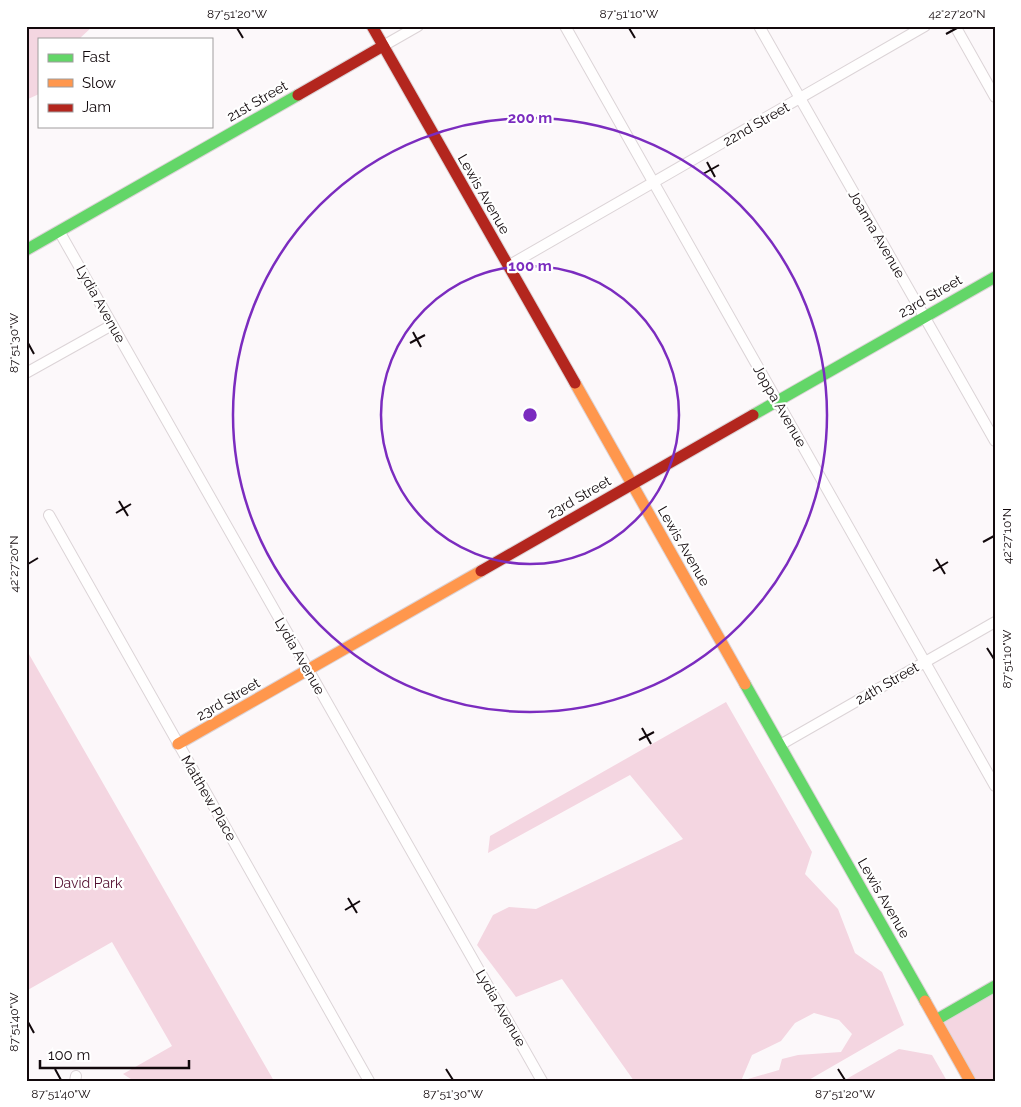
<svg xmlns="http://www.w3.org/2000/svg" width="1021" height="1107" font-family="Raleway,sans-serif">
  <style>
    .green { fill: #f4d6e1; fill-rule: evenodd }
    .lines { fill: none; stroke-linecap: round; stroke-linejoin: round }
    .street-casing { stroke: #dcd4d7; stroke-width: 12 }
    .fast-casing { stroke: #dcd4d7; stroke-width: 13 }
    .slow-casing { stroke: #dcd4d7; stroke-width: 13 }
    .jam-casing { stroke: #dcd4d7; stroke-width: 13 }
    .street { stroke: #fffefe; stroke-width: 10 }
    .fast { stroke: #63d668; stroke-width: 11 }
    .slow { stroke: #ff974d; stroke-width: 11 }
    .jam { stroke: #b3261e; stroke-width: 11 }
    .ticks { fill: none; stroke: #12090c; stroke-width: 2 }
    .ring { fill: none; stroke: #7b2cbf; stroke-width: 2.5 }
    .labels { text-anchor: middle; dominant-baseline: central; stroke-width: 4.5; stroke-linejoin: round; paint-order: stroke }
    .street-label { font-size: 14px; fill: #12090c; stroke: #fff }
    .park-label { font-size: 14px; fill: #530f30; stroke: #fff }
    .centre { fill: #7b2cbf; stroke: #fff; stroke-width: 2.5 }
    .ring-label { font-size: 15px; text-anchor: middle; font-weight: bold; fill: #7b2cbf; stroke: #fff; stroke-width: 4.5; stroke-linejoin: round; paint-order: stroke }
    .neatline { fill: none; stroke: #12090c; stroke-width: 2 }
    .ticks-label { font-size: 12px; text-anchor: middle; fill: #12090c }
  </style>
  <rect width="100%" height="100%" fill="#fcf8fa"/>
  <g class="green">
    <polygon points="26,26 93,26 79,39 39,39 39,94 26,100"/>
    <polygon points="26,649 274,1081 134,1081 123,1074 172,1046 112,942 26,991"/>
    <path d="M726,702L812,852L805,874L838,909L855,953L882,972L904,1025L807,1081H634L562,979L516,997L477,945L493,915L509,907L536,909L683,839L630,775L488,853L490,836ZM814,1013L839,1020L852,1034L841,1052L798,1055L782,1059L779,1070L741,1081L752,1055L781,1041L795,1023Z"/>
    <polygon points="995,986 995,1081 970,1081 936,1020"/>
    <polygon points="899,1049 932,1055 947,1081 843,1081"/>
  </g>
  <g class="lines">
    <g class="street-casing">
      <g id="street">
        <polyline points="565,26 995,786"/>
        <polyline points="759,26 995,441"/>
        <polyline points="955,26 995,97"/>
        <polyline points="383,46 418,26"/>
        <polyline points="59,231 542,1081"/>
        <polyline points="508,266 925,26"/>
        <polyline points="26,373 112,325"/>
        <polyline points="49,515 369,1081"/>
        <polyline points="780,745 995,622"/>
        <polyline points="75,1081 76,1076"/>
      </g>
    </g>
    <g class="fast-casing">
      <g id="fast">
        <polyline points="26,250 298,95"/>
        <polyline points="753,415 995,277"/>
        <polyline points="745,684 925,1001"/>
        <polyline points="936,1020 995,986"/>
      </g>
    </g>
    <g class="slow-casing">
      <g id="slow">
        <polyline points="575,383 745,684"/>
        <polyline points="178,744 481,571"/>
        <polyline points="925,1001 970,1081"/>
      </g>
    </g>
    <g class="jam-casing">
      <g id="jam">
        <polyline points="372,26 575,383"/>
        <polyline points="298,95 383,46"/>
        <polyline points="481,571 753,415"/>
      </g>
    </g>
    <use href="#street" class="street"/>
    <use href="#fast" class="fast"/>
    <use href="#slow" class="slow"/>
    <use href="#jam" class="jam"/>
  </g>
  <path class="ticks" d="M237,28L243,38M629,28L635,38M946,34L957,28M707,162L715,177M703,174L719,165M413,332L421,347M28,343L34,354M410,343L425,335M119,501L128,516M116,513L131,504M983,542L994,536M936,559L945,574M28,564L38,558M933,571L948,562M987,648L994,659M642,728L651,744M639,740L654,732M348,898L357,913M345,910L360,901M28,1022L34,1033M55,1069L61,1080M446,1069L453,1080M838,1069L845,1080"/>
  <g class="ring">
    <circle cx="530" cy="415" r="149"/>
    <circle cx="530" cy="415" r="297"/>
  </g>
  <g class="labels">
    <g class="street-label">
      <text transform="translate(257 101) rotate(-30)">21st Street</text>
      <text transform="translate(756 124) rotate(-30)">22nd Street</text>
      <text transform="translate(484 194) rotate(60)">Lewis Avenue</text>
      <text transform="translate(877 234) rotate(60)">Joanna Avenue</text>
      <text transform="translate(930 296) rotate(-30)">23rd Street</text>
      <text transform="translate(101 304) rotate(61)">Lydia Avenue</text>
      <text transform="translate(780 406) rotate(60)">Joppa Avenue</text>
      <text transform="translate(579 497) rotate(-30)">23rd Street</text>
      <text transform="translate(684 546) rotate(60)">Lewis Avenue</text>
      <text transform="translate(300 656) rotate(60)">Lydia Avenue</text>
      <text transform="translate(887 683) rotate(-30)">24th Street</text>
      <text transform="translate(228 699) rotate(-30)">23rd Street</text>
      <text transform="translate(209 798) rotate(60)">Matthew Place</text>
      <text transform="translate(884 898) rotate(60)">Lewis Avenue</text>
      <text transform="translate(501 1008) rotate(60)">Lydia Avenue</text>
    </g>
    <g class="park-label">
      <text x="88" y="883">David Park</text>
    </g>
  </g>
  <circle cx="530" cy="415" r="8" class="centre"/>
  <g class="ring-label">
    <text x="530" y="123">200 m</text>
    <text x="530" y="271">100 m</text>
  </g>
  <rect width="1021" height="1107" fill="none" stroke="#ffffff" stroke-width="55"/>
  <rect x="38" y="38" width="175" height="90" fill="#ffffff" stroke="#a09d9e"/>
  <rect x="48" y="54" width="25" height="8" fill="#63d668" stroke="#a09d9e"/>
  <text x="82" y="62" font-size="15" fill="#12090c">Fast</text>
  <rect x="48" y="79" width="25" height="8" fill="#ff974d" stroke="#a09d9e"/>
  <text x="82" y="88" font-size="15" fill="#12090c">Slow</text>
  <rect x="48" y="104" width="25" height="8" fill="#b3261e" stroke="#a09d9e"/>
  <text x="82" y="112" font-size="15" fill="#12090c">Jam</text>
  <path d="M40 1060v8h149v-8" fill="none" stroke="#12090c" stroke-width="2.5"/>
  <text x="48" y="1060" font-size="15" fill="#12090c" stroke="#ffffff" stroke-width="4" paint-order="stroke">100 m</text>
  <rect x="28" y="28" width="966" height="1052" class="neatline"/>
  <g class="ticks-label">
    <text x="237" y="18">87°51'20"W</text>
    <text x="629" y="18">87°51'10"W</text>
    <text x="957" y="18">42°27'20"N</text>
    <text transform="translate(14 343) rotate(-90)" y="4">87°51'30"W</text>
    <text transform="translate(1007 536) rotate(-90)" y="4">42°27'10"N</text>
    <text transform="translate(14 564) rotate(-90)" y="4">42°27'20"N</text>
    <text transform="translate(1007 659) rotate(-90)" y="4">87°51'10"W</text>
    <text transform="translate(14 1022) rotate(-90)" y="4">87°51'40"W</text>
    <text x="61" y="1098">87°51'40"W</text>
    <text x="453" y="1098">87°51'30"W</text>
    <text x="845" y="1098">87°51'20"W</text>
  </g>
</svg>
